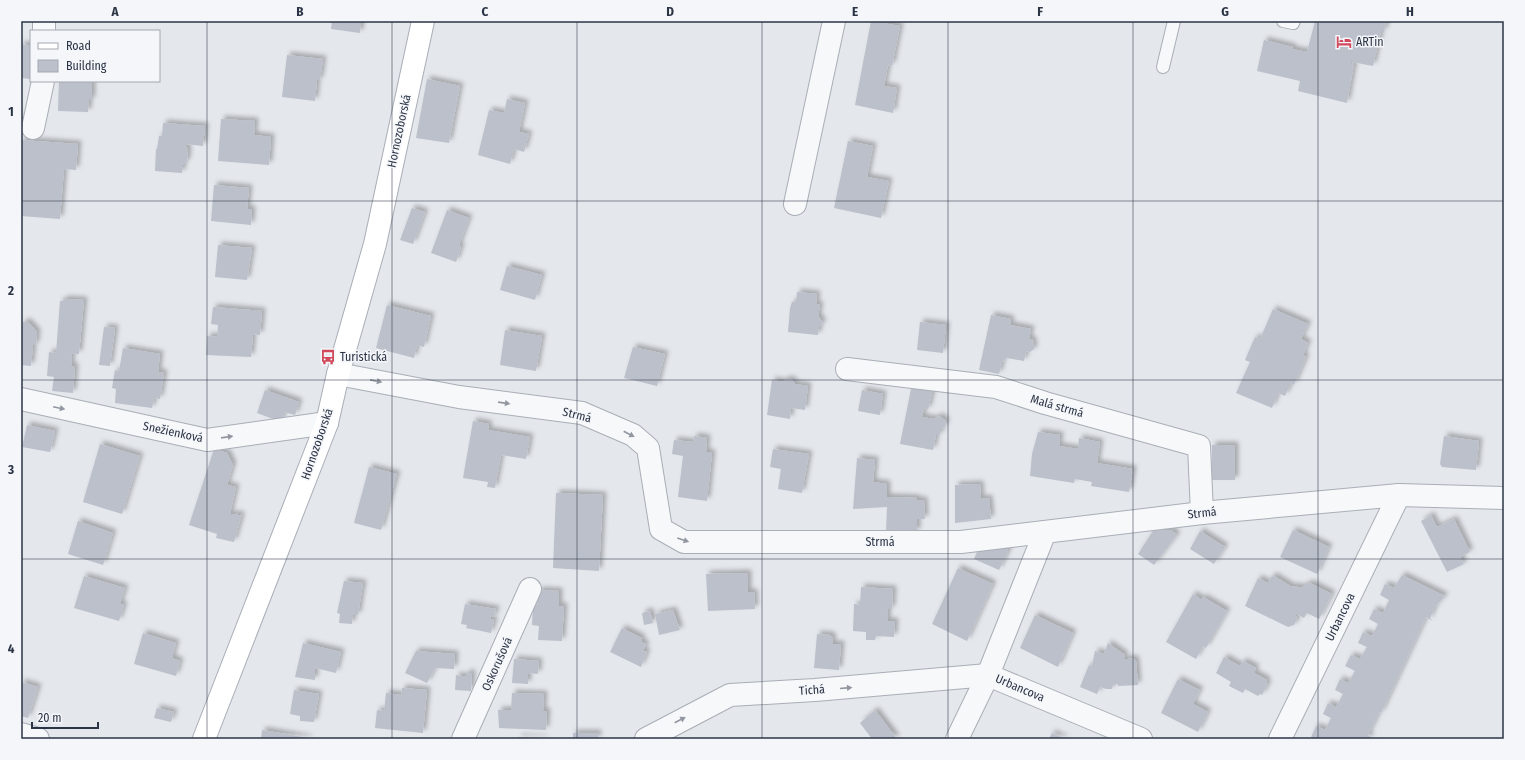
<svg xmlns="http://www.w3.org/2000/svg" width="1525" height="760" font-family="'Fira Sans Condensed',sans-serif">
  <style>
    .building { fill: #bbc0ca; filter: url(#shadow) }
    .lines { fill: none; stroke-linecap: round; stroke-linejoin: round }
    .lane-casing { stroke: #a9aeb7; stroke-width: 14 }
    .street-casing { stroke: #a9aeb7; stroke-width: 24 }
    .secondary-casing { stroke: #a9aeb7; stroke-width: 24 }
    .lane { stroke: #f7f8fa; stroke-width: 12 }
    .street { stroke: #f7f8fa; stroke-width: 22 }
    .secondary { stroke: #fff; stroke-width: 22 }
    .oneway { fill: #9196a0 }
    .grid { fill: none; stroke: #2b3445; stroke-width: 1; stroke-opacity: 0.55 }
    .labels { text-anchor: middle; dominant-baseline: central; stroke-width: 3; stroke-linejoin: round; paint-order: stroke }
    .poi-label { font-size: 12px; fill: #2b3445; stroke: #f4f6f9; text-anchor: start }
    .street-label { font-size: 12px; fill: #2b3445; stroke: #f4f6f9 }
    .neatline { fill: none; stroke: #2b3445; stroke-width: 1.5 }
    .grid-label { font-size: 13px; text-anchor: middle; font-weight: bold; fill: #2b3445 }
  </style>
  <defs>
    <filter id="shadow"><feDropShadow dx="3.5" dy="-3.5" stdDeviation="2" flood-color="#0004"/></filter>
  </defs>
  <rect width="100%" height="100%" fill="#e4e7ec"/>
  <g class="building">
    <polygon points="332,21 361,21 360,33 331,29"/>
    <polygon points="871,21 900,26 892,66 888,65 884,86 897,88 893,113 855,105"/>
    <polygon points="1315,21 1387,21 1384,31 1381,31 1373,66 1341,60 1354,64 1347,103 1298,91 1300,81 1257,71 1264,40 1293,47 1292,49 1307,52"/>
    <polygon points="21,44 31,46 31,79 21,78"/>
    <polygon points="287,55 323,59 320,80 317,80 315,101 282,97"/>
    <polygon points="427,79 460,86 449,143 416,138"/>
    <polygon points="59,81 92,81 92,100 89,100 88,112 58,111"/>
    <polygon points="507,99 525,103 519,132 529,134 524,152 514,149 510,164 478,155 489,110 504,113"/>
    <polygon points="21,116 25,117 28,127 21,126"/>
    <polygon points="221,119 255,121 254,135 271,137 269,165 218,161"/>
    <polygon points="163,123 205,126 203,146 185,144 188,150 187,161 183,165 182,173 155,171 156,149 157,149 159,136 162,136"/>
    <polygon points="21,140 78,144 76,170 64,169 60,219 21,216"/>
    <polygon points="848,141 873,146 867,177 889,181 881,218 834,208"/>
    <polygon points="214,185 249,188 247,209 252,209 251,225 211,221"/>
    <polygon points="412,208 425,212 413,244 400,240"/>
    <polygon points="447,210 469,218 459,245 461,247 456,262 431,253"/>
    <polygon points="218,245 252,248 247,280 215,277"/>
    <polygon points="507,266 542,275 535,300 500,290"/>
    <polygon points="797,292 817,294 816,304 820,305 818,316 823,323 819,327 818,335 788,332 790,308 792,302 796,302"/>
    <polygon points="64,299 84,300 79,354 59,353 72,354 71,366 75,366 73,393 52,391 54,377 47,376 49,352 56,353 60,301 64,301"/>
    <polygon points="387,305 431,316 424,347 417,345 414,358 376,348"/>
    <polygon points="213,307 262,311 260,335 253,334 251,357 206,355 207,336 217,337 218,325 211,324"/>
    <polygon points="1273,309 1308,324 1301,339 1308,343 1303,355 1306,357 1294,385 1291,383 1285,396 1278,393 1272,408 1236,393 1250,362 1245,360 1255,337 1260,339"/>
    <polygon points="991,315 1011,319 1010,325 1031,329 1029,339 1033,340 1034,349 1030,352 1026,351 1024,361 1007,358 1002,362 999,374 979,370"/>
    <polygon points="23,322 28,322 37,332 36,345 33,345 31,366 21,365 21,324 23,325"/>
    <polygon points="920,322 946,325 943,353 917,350"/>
    <polygon points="104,327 115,328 110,366 99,365"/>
    <polygon points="505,330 542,336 536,371 500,365"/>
    <polygon points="633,347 665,354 657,386 624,378"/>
    <polygon points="123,348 160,354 158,372 164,373 160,399 154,398 152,408 115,403 116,389 112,388 115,370 119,371"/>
    <polygon points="787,379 792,380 795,384 808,386 805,410 791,408 790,419 767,415 772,380 783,382"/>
    <polygon points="912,384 933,388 928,410 924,408 922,417 934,419 939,416 946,421 945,426 941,429 940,435 936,435 933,450 900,444"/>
    <polygon points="265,390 299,402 295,415 284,412 281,422 257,413"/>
    <polygon points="862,390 883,394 880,415 858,411"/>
    <polygon points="473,421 489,424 488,430 530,437 526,459 501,455 495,488 487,487 488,482 463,478"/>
    <polygon points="27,425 55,431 50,452 22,447"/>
    <polygon points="1038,432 1060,435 1059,446 1078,449 1079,438 1100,442 1097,463 1133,469 1129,492 1091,486 1092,482 1075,479 1074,483 1030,476 1032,454"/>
    <polygon points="694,436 707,438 706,452 712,453 707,501 678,497 683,456 672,454 674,440 693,442"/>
    <polygon points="1444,436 1479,441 1476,470 1442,467 1440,464"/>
    <polygon points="100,444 140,456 122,514 83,502"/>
    <rect x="1212" y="445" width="23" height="35"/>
    <polygon points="214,449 227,453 233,465 227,485 236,487 230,514 236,515 236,513 238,513 238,515 240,516 242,514 234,542 216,538 217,534 189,525"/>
    <polygon points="773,449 809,454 802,493 778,489 781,469 770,467"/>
    <polygon points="857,458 875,460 873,482 887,484 887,497 917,498 916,500 924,500 925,519 917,519 917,532 886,532 887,507 853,509"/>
    <polygon points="369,467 397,474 381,530 354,523"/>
    <polygon points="980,484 981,499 989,498 991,519 955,523 955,485"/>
    <polygon points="556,493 603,495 599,571 553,568"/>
    <polygon points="1431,515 1437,527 1454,519 1470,552 1460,557 1464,564 1447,572 1421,521"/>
    <polygon points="78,521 113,533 103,565 68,554"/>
    <polygon points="1171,530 1177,535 1154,565 1138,554 1153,531"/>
    <polygon points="1293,530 1329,547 1317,574 1280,557"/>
    <polygon points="1200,531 1225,547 1214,564 1190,549"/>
    <polygon points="1006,546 1008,551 999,570 974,559 979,547"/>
    <polygon points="958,568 993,584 967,641 932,624"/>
    <polygon points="748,573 748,592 754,592 755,609 708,611 706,574"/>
    <polygon points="1402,575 1445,596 1435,607 1430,618 1433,621 1426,617 1381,713 1379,712 1368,735 1371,737 1369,739 1315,739 1311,737 1316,726 1325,730 1331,718 1323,714 1328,703 1336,707 1343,694 1335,690 1340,679 1348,683 1355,671 1345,666 1351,655 1360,659 1367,647 1358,643 1363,632 1372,636 1378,624 1369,619 1374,609 1383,613 1389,600 1380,595 1385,584 1394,588"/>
    <polygon points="84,576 125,588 120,604 124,605 119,621 74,608"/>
    <polygon points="1274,576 1292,587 1296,586 1300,588 1310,583 1332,594 1319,619 1307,613 1304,618 1295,613 1297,619 1294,625 1288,627 1245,606 1258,578 1268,583 1271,577"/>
    <polygon points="344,581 363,583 358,615 353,615 352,624 339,623 340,614 337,613"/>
    <polygon points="861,587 893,589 892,609 888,609 887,621 895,621 894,637 876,636 875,640 866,640 866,632 853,631 854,604 860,605"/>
    <polygon points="538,590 559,591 559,606 564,606 562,641 538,640 539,626 532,625 533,605 538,605"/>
    <polygon points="1193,594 1202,600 1203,597 1227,611 1206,648 1203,646 1196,659 1166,642"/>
    <polygon points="465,604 496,609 494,617 491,616 490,619 494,620 491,633 466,628 467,625 461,624"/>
    <polygon points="673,610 680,630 659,635 655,614"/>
    <polygon points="650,611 653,623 644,625 642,613"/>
    <polygon points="1035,615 1073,633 1058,667 1020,648"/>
    <polygon points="622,628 642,638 641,642 646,644 643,651 647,652 641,667 610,652"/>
    <polygon points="143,633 176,643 172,658 180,661 176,676 134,664"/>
    <polygon points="817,634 830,635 833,638 832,644 841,644 839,670 814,668"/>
    <polygon points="303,643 341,652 336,673 315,668 315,680 295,677"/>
    <polygon points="1108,643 1125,655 1123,660 1133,658 1136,661 1138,685 1118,686 1118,684 1113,685 1112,689 1106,689 1100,687 1097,694 1080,687 1089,665 1092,666 1095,651 1104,654"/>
    <polygon points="416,651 455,654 454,669 435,668 427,683 405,673"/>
    <polygon points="1224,657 1240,666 1243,661 1256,668 1254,673 1267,680 1266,683 1268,684 1262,695 1260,694 1258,696 1245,689 1243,693 1229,686 1231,682 1216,673"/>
    <polygon points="514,659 539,661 538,674 528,673 528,684 512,683"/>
    <polygon points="466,673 472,673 471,691 455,690 456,675 466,677"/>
    <polygon points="1178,679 1200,690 1193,704 1208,712 1198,732 1161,713"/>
    <polygon points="21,682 38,687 28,718 21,716"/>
    <polygon points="402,688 427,690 423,733 375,728 377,710 384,711 386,693 401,695"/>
    <polygon points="294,690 319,694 314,722 300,721 300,716 290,714"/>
    <polygon points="512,693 544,694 543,711 547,711 546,730 499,728 498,710 511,710"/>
    <polygon points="157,708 174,712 171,722 154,718"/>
    <polygon points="875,710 897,739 872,739 860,723"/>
    <polygon points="262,730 309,738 309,739 261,739"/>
    <rect x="573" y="733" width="25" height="6"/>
    <polygon points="1052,733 1066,739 1049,739"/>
    <polygon points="518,737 545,738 545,739 518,739"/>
  </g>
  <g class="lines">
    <g class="lane-casing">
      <g id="lane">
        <polyline points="1283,21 1293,23 1294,21"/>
        <polyline points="1163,67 1174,21"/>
      </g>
    </g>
    <g class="street-casing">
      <g id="street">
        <polyline points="44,31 44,21"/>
        <polyline points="33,128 43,81"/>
        <polyline points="795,204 834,21"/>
        <polyline points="847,369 996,387 1045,403 1199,446 1202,513"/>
        <polyline points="338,374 459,397 582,413 633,435 648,448 661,529 684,542 961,542 1202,513 1399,495 1504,498"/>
        <polyline points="21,399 207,440 327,423"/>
        <polyline points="21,734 38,739"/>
        <polyline points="463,739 530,589"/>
        <polyline points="646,739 730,695 815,690 988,675 1141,739"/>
        <polyline points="957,739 988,675 1045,532"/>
        <polyline points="1280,739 1399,495"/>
      </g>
    </g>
    <g class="secondary-casing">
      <polyline id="secondary" points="204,739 327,423 338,374 375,244 423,21"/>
    </g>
    <use href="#lane" class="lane"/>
    <use href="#street" class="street"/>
    <use href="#secondary" class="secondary"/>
  </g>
  <defs><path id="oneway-solid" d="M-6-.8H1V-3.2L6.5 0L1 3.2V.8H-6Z"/></defs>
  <g class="oneway">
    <use href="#oneway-solid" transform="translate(376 381) rotate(11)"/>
    <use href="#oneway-solid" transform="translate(504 403) rotate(8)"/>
    <use href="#oneway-solid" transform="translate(59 408) rotate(12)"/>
    <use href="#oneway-solid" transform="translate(629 434) rotate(28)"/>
    <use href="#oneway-solid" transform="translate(227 437) rotate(-8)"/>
    <use href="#oneway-solid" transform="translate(683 540) rotate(19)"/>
    <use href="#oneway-solid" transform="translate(846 688) rotate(-5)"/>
    <use href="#oneway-solid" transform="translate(680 720) rotate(-27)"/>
  </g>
  <path class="grid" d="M207,21V739M392,21V739M577,21V739M762,21V739M948,21V739M1133,21V739M1318,21V739M21,201H1504M21,380H1504M21,559H1504"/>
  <defs>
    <g id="hotel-bare" transform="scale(1.2)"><path d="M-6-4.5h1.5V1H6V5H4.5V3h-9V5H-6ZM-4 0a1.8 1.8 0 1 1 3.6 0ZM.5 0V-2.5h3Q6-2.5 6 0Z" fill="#d1495b" stroke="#f4f6f9" stroke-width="2.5" paint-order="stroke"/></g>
    <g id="bus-bare" transform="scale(1.2)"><path d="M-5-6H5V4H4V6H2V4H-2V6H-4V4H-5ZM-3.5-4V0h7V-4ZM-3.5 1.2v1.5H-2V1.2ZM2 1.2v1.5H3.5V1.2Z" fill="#d1495b" stroke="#f4f6f9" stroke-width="2.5" paint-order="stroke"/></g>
  </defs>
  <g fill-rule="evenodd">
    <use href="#hotel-bare" x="1344" y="42"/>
    <use href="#bus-bare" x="328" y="357"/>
  </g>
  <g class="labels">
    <g class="poi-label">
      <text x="1356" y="42">ARTin</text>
      <text x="340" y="357">Turistická</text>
    </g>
    <g class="street-label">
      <text transform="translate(399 131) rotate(-78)">Hornozoborská</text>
      <text transform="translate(1057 406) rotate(16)">Malá strmá</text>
      <text transform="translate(577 415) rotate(14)">Strmá</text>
      <text transform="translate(173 432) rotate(12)">Snežienková</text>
      <text transform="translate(317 444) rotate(-71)">Hornozoborská</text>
      <text transform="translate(1202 513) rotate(-6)">Strmá</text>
      <text x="880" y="542">Strmá</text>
      <text transform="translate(1340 617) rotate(-64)">Urbancova</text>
      <text transform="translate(497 664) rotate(-66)">Oskorušová</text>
      <text transform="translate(1020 688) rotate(23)">Urbancova</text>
      <text transform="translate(812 690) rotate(-4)">Tichá</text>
    </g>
  </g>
  <rect width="1525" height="760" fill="none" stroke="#f4f6f9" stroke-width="44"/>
  <rect x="30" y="30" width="130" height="52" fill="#f4f6f9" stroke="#a4a8b1"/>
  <rect x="38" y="43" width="20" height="6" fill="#ffffff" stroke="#a4a8b1"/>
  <text x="66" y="50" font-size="12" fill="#2b3445">Road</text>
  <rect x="38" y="60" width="20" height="12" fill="#bbc0ca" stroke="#a4a8b1"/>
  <text x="66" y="70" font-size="12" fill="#2b3445">Building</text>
  <path d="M32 722v6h66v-6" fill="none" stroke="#2b3445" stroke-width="2"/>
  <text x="38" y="722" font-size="12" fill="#2b3445" stroke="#f4f6f9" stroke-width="3" paint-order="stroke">20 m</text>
  <rect x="22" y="22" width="1481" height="716" class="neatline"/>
  <g class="grid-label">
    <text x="115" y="16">A</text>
    <text x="300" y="16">B</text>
    <text x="485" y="16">C</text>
    <text x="670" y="16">D</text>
    <text x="855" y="16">E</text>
    <text x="1040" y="16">F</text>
    <text x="1225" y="16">G</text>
    <text x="1410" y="16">H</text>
    <text x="11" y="116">1</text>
    <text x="11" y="295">2</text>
    <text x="11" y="474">3</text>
    <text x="11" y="653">4</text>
  </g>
</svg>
